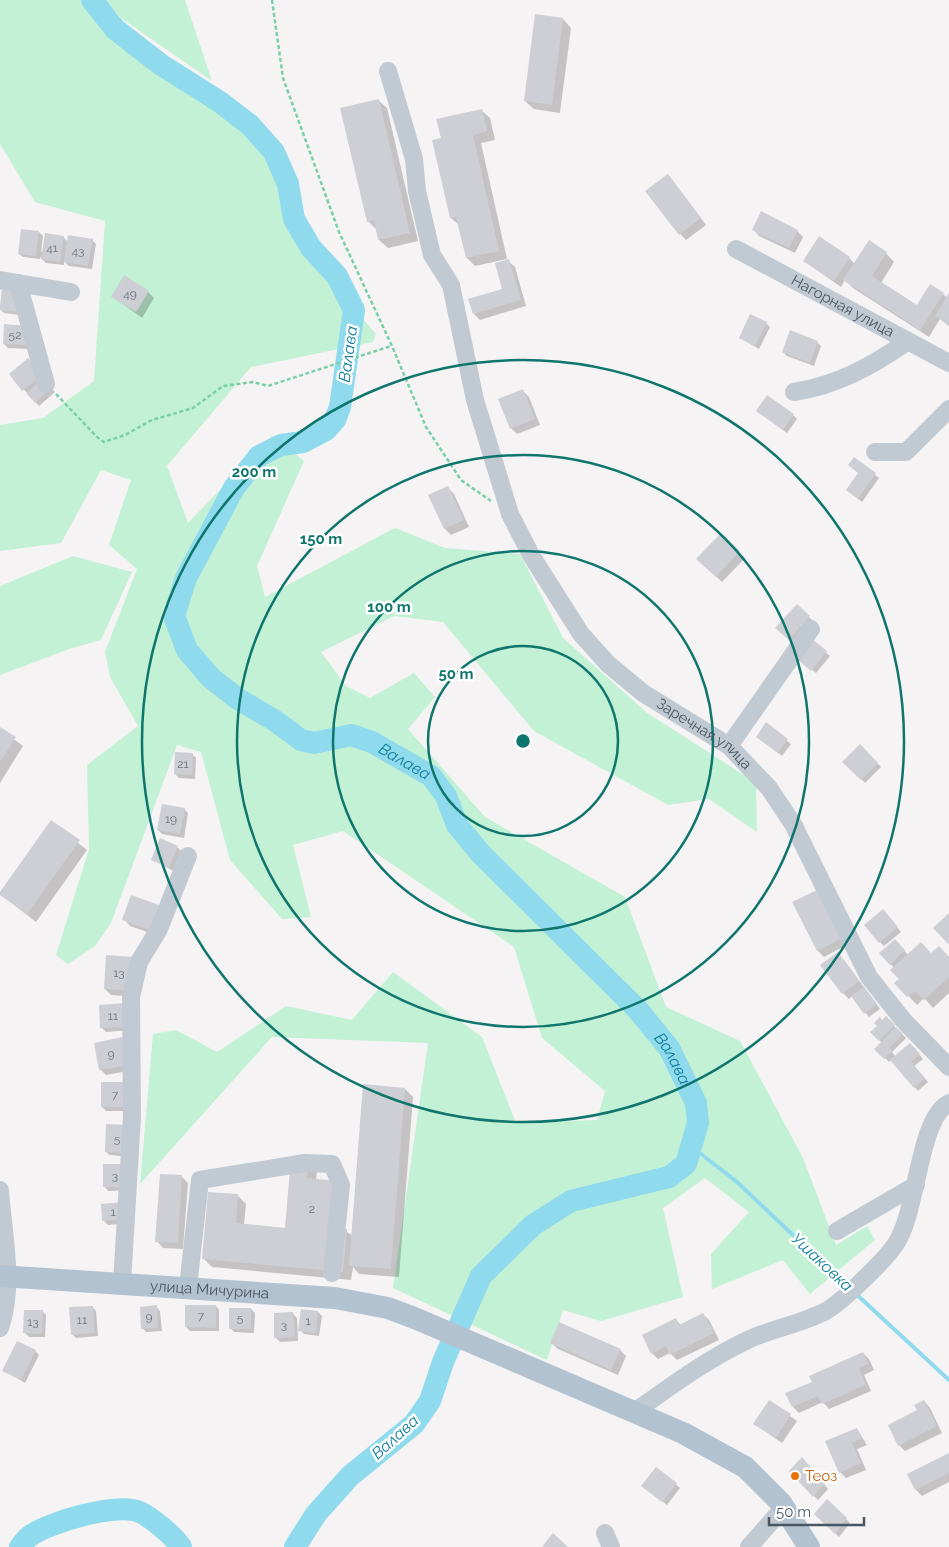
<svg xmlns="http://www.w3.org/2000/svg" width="949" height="1547" font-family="Raleway,sans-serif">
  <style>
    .green { fill: #c3f1d5 }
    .shadow { fill: #0003 }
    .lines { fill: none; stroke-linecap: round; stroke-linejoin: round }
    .stream { stroke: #90daee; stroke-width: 4 }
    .river { stroke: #90daee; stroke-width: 22 }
    .building { fill: #cdcfd5 }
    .path { stroke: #7ad0a6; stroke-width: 2.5; stroke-dasharray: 4 2.5; stroke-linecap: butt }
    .minor { stroke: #c1cad2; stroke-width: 18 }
    .major { stroke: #b3c2d1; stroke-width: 22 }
    .ring { fill: none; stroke: #0f766e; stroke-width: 2.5 }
    .food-dot { fill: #e8710a; stroke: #fff; stroke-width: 2 }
    .labels { text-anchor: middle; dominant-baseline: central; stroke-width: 5; stroke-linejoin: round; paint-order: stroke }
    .number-label { font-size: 12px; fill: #6b747e }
    .street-label { font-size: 15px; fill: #4a5661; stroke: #fff }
    .food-label { font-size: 15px; fill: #c56008; stroke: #fff; text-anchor: start }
    .water-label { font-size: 16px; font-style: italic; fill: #0c7c9b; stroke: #fff }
    .centre { fill: #0f766e; stroke: #fff; stroke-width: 2.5 }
    .ring-label { font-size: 15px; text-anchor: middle; font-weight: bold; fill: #0f766e; stroke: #fff; stroke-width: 5; stroke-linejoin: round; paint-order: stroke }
  </style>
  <rect width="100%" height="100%" fill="#f5f3f3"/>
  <g class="green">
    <polygon points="0,0 83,0 116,40 194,98 248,131 277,174 289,233 376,334 373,342 251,367 167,466 188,523 272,436 304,461 257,566 265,597 395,528 445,548 520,554 563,638 646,712 756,783 757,832 709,799 668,805 534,731 443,622 394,616 321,652 346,686 370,698 414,673 435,697 408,729 485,817 625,897 666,1007 740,1041 803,1158 836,1245 867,1226 875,1240 810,1294 783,1260 712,1289 711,1254 749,1212 705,1178 663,1208 683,1297 601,1321 563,1310 547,1360 393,1288 428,1043 272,1037 140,1184 153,1034 176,1030 217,1052 286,1006 352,1020 393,972 482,1037 516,1123 597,1120 605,1091 542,1038 514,947 343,831 293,845 311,917 282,919 230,860 201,752 177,745 111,923 95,946 68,964 56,955 89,849 87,765 138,726 110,677 105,652 137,569 109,545 131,480 101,470 61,543 0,551 0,425 43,418 94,381 105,221 35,202 0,144"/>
    <polygon points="105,0 185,0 212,81 121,18"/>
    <polygon points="73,556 132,572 101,640 69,649 0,675 0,586"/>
  </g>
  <g class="shadow">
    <polygon points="563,19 571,28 560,113 534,109 525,101"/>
    <polygon points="378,100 387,108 418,241 388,248 379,240 377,230 368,221"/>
    <polygon points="481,110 490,118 495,140 481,143 507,259 475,266 467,258 460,226 451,218 434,141 442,139"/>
    <polygon points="668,175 706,225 686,240 680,234"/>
    <polygon points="753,229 797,231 803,237 795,253 759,236"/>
    <polygon points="39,232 43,236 41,252 63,237 68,242 92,240 96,244 92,269 69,266 64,261 64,265 46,263 40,257 40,259 23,257 19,254"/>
    <polygon points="886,253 894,262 881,283 917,307 943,294 947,298 949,296 949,326 940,319 929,337 853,288 845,280 841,287 804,261 849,258 855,264"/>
    <polygon points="508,261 515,267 526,306 480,320 474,314 504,290"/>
    <polygon points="3,287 20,315 4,313 0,309"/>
    <polygon points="148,292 154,298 142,318 112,296"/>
    <polygon points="766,323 770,327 759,349 740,338"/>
    <polygon points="27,327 30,349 8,348 4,344"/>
    <polygon points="817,342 821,346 814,366 787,356 783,352"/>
    <polygon points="10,374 44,380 55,392 39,406"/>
    <polygon points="523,391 529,397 540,425 517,434 511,428"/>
    <polygon points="757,411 793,415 797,419 787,433"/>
    <polygon points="855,459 879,478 862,502 847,490 860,473"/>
    <polygon points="448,488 454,494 469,527 451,535 445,529"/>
    <polygon points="721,535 745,558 722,582 698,559"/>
    <polygon points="797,606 813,621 793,643 781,632"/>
    <polygon points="812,641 830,656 816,673 802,662"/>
    <polygon points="766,724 791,744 782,756 757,737"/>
    <polygon points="0,729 23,746 0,783"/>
    <polygon points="860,746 881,767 865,783 844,762"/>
    <polygon points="192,754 196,758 195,779 179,778 175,774"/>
    <polygon points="184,809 188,813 184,838 162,834 158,830"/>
    <polygon points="52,822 87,850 36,922 0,894"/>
    <polygon points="177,847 181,851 173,871 152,859"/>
    <polygon points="816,891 847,945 824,957 818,951"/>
    <polygon points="158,906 164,913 156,935 130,926 124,919"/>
    <polygon points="886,915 901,932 884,946 880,942"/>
    <polygon points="895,940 908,955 932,955 949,958 949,993 933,1008 924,998 917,1005 896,983 900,979 894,968 881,953"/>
    <polygon points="107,957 139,997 111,995 105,989"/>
    <polygon points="844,960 880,1009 869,1017 852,996 849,999 843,993"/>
    <polygon points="100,1006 130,1030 106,1032 102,1028"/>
    <polygon points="886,1018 906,1038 892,1052 896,1057 914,1048 923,1059 914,1066 928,1082 918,1091 891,1060 889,1062 876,1049 882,1043 872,1032"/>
    <polygon points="95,1044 133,1070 106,1075 100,1069"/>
    <polygon points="102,1083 132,1111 106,1111 102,1107"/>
    <polygon points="405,1089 413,1097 399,1277 359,1274 353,1267 351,1280 212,1267 204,1259 238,1196 246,1204 244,1225 286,1229 292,1160 317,1170 316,1180 344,1230 353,1236"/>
    <polygon points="107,1125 131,1157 110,1155 106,1152"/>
    <polygon points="105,1165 130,1190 108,1191 105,1187"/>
    <polygon points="182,1177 188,1183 183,1249 163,1248 157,1241"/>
    <polygon points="102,1205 128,1223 108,1225 104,1221"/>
    <polygon points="216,1306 219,1310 219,1331 190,1331 186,1327"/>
    <polygon points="92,1307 96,1311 98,1336 76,1338 72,1334"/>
    <polygon points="156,1307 160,1311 162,1331 146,1332 142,1328"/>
    <polygon points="251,1309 255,1313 254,1333 234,1332 230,1328"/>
    <polygon points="42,1311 46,1315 45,1337 29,1337 25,1333"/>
    <polygon points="318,1312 322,1316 319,1336 304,1334 300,1330"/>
    <polygon points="293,1314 297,1318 298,1341 280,1342 276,1338"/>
    <polygon points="703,1314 709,1320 719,1340 677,1360 670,1353 658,1359 652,1353 676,1320 681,1325"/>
    <polygon points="551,1343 620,1350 626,1356 618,1375 558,1349"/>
    <polygon points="35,1351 39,1355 25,1383 3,1370"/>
    <polygon points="863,1353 869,1359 874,1370 864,1375 871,1391 829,1409 823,1402 799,1413 793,1407 813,1382"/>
    <polygon points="924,1401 930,1408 942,1433 905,1451 899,1445"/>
    <polygon points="770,1402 797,1421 782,1443 755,1424"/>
    <polygon points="857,1429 867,1445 857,1449 866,1470 846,1478 840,1472"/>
    <polygon points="949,1454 949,1482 922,1496 916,1490 909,1474"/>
    <polygon points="806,1463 828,1489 818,1500 790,1471"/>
    <polygon points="657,1468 680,1488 667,1505 647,1489"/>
    <polygon points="827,1501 850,1523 839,1537 815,1514"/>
  </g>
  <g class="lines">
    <g class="stream">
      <polyline points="692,1147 737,1182 848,1287"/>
      <polyline points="855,1293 949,1380"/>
    </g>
    <g class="river">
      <path id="s1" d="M92,0L115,29L160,64L220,102L250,125L274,152L288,184L294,219L311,248L337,276L354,310L340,407L335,420L326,430L303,442L281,445L259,456L234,488L186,578L174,616L187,650L211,678L238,699L274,720L301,740L314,743L351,735L372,742L431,776L446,796L457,825L481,854L638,1010L669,1048L696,1103L698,1123L686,1164L669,1177L571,1201L533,1225L481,1276L443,1362L430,1401L414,1424L350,1476L316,1514L295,1547"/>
      <path d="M20,1547C23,1543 26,1539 30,1536C49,1522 118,1502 140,1512C152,1518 174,1536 181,1547"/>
    </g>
  </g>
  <g class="building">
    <polygon points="535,14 563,18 552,105 524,101"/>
    <polygon points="379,99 410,233 378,240 374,220 367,222 340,108"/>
    <polygon points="482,109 487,131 473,135 499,251 466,258 456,217 450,218 432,140 441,138 436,119"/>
    <polygon points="668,174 701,218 679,235 645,191"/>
    <polygon points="761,211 798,230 789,248 752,230"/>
    <polygon points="21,229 39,231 36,256 18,254"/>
    <polygon points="45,233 64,236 60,262 41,259"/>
    <polygon points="68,235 93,239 88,266 64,262"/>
    <polygon points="819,236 850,257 834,281 803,261"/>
    <polygon points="869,240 887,252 872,276 917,305 930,284 944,293 920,330 843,280"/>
    <polygon points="509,259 521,300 473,314 468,299 502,289 495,263"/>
    <polygon points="124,275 149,291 136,312 111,297"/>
    <polygon points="2,286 20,288 17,312 0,310"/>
    <polygon points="949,293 949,324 935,316"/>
    <polygon points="750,314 767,322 755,346 739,338"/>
    <polygon points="4,324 28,326 27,345 3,344"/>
    <polygon points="790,330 818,341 810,363 782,352"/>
    <polygon points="28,358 42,375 22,391 9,374"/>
    <polygon points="44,378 52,387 35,403 26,393"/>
    <polygon points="523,389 535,419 510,429 498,399"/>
    <polygon points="767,395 794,414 783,430 756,411"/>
    <polygon points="854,457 876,473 858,499 846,490 858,473 848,465"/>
    <polygon points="448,486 464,520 444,529 428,495"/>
    <polygon points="721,533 740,551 716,577 696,559"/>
    <polygon points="797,604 810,616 789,640 775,628"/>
    <polygon points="812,639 827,651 811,671 796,658"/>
    <polygon points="766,722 788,739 778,753 756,737"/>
    <polygon points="0,727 16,737 0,762"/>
    <polygon points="860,744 878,763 861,780 842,762"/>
    <polygon points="175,752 193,753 192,775 174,774"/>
    <polygon points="162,804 185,808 180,834 157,830"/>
    <polygon points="51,820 80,840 27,914 0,895 0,892"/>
    <polygon points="160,838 178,846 169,868 151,860"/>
    <polygon points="817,890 841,939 817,951 792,902"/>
    <polygon points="131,895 159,905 150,930 122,920"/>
    <polygon points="883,909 898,927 879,943 864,925"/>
    <polygon points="949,913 949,943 948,944 933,928"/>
    <polygon points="895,939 905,950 890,965 879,953"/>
    <polygon points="921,942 931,953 939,946 949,957 949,977 924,1000 915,991 907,997 894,983 899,979 890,970"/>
    <polygon points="838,952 859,981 842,994 820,965"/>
    <polygon points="106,955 135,957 133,991 104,989"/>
    <polygon points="864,987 877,1004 864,1014 851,996"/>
    <polygon points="125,1003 127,1027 100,1028 99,1005"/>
    <polygon points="886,1016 895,1025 879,1041 870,1032 877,1026 874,1023 880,1017 882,1020"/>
    <polygon points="896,1027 903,1034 889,1048 892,1051 884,1059 874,1049"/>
    <polygon points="123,1037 128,1065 99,1070 94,1043"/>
    <polygon points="910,1043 920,1054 911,1062 925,1078 914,1088 890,1060"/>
    <rect x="101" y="1082" width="28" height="25"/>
    <polygon points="363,1084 405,1088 391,1269 349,1266"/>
    <polygon points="106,1124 129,1125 127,1153 105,1152"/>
    <polygon points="291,1158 309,1160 307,1178 339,1181 335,1228 347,1229 343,1272 202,1259 208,1192 238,1194 236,1223 285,1228"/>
    <rect x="103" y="1164" width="24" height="23"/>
    <polygon points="160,1174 182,1175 178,1243 155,1242"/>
    <polygon points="124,1202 125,1219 102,1221 101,1204"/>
    <polygon points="157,1305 158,1328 141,1329 140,1307"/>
    <polygon points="185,1305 216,1305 216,1328 185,1327"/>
    <polygon points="93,1306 95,1333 71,1335 69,1307"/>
    <rect x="229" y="1308" width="22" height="21"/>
    <polygon points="301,1309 318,1311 316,1333 298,1331"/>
    <polygon points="24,1310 43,1310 42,1334 23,1333"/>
    <polygon points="293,1312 295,1337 274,1338 274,1313"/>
    <polygon points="703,1313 714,1333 670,1355 666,1346 651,1354 642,1335 676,1318 679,1325"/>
    <polygon points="559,1322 621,1349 611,1370 550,1343"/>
    <polygon points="17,1341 36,1350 21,1380 2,1371"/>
    <polygon points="863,1352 869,1364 859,1368 866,1385 822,1404 818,1396 792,1407 785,1393 812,1382 809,1376"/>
    <polygon points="769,1400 791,1414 776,1438 753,1424"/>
    <polygon points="924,1400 937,1426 898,1446 888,1425 917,1410 914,1405"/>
    <polygon points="857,1428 862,1438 852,1443 861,1463 839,1473 825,1441"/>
    <polygon points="949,1453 949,1473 915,1490 907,1474"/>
    <polygon points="802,1457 825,1484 813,1497 789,1471"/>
    <polygon points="656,1467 677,1483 662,1502 641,1486"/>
    <polygon points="827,1499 847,1518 835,1534 814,1514"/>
    <polygon points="553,1533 568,1547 542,1547"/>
  </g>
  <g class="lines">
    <g class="path">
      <polyline points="272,0 283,78 339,232 392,346 426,427 461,480 491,501"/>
      <polyline points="56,394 97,437 104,442 125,435 152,420 193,408 223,386 253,382 268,386 391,346"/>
    </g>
    <g class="minor">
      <path id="s2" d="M388,71L414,159L417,191L432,255L451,285L475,400L510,514L531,555L581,634L608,664L643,693L729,746L769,788L793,824L869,977L904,1021L949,1067"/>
      <path id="s3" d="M736,249L949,363"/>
      <polyline points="0,280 71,292"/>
      <polyline points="18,283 46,384"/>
      <path d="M794,392C838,385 872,366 908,341"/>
      <polyline points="875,452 906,452 949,409"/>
      <polyline points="729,746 811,629"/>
      <path d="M0,1190C3,1234 15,1286 0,1328"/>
      <polyline points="837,1231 916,1185"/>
      <polyline points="122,1283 132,1117 131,997 139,962 159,929 188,856"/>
      <polyline points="188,1287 200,1180 305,1163 332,1164 341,1185 332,1273"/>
      <path d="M633,1413C671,1386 710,1357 752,1338C776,1328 803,1323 826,1311C842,1302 884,1261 895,1245C918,1213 918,1118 949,1103"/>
      <polyline points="605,1533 611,1547"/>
      <polyline points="749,1547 784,1507"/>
    </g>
    <path class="major" id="s4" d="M0,1276L335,1298L388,1308L417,1319L683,1433L745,1467L781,1503L809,1547"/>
  </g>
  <g class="ring">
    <circle cx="523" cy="741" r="95"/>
    <circle cx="523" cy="741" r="190"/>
    <circle cx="523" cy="741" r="286"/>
    <circle cx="523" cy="741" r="381"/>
  </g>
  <circle class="food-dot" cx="795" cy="1476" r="5"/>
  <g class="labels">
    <g class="number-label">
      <text x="52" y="248">41</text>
      <text x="78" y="251">43</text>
      <text x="130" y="294">49</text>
      <text x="15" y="335">52</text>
      <text x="183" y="764">21</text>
      <text x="171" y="819">19</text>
      <text x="119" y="973">13</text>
      <text x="113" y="1016">11</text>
      <text x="111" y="1054">9</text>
      <text x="115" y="1095">7</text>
      <text x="117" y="1139">5</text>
      <text x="115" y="1176">3</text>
      <text x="312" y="1209">2</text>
      <text x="113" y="1212">1</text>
      <text x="201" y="1316">7</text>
      <text x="149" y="1317">9</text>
      <text x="240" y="1318">5</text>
      <text x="82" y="1320">11</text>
      <text x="308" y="1321">1</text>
      <text x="33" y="1322">13</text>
      <text x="284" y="1325">3</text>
    </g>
    <g class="street-label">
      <text stroke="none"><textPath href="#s3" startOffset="121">Нагорная улица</textPath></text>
      <text stroke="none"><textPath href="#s2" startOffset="761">Заречная улица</textPath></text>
      <text stroke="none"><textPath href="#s4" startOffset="210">улица Мичурина</textPath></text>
    </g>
    <g class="food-label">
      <text x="805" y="1476">Теоз</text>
    </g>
    <g class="water-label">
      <text transform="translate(348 354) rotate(-82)">Валава</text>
      <text stroke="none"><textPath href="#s1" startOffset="1094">Валава</textPath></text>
      <text stroke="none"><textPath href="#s1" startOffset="1499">Валава</textPath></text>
      <text transform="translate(822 1262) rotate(43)">Ушаковка</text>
      <text transform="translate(395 1437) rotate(-42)">Валава</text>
    </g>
  </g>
  <circle cx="523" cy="741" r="8" class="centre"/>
  <g class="ring-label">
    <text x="254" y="477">200 m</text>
    <text x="321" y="544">150 m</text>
    <text x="389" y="612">100 m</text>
    <text x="456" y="679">50 m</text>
  </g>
  <path d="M769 1517v8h95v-8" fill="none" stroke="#4a5661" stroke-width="2.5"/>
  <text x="776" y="1517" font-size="15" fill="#4a5661" stroke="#ffffff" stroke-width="4" paint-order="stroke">50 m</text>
</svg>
